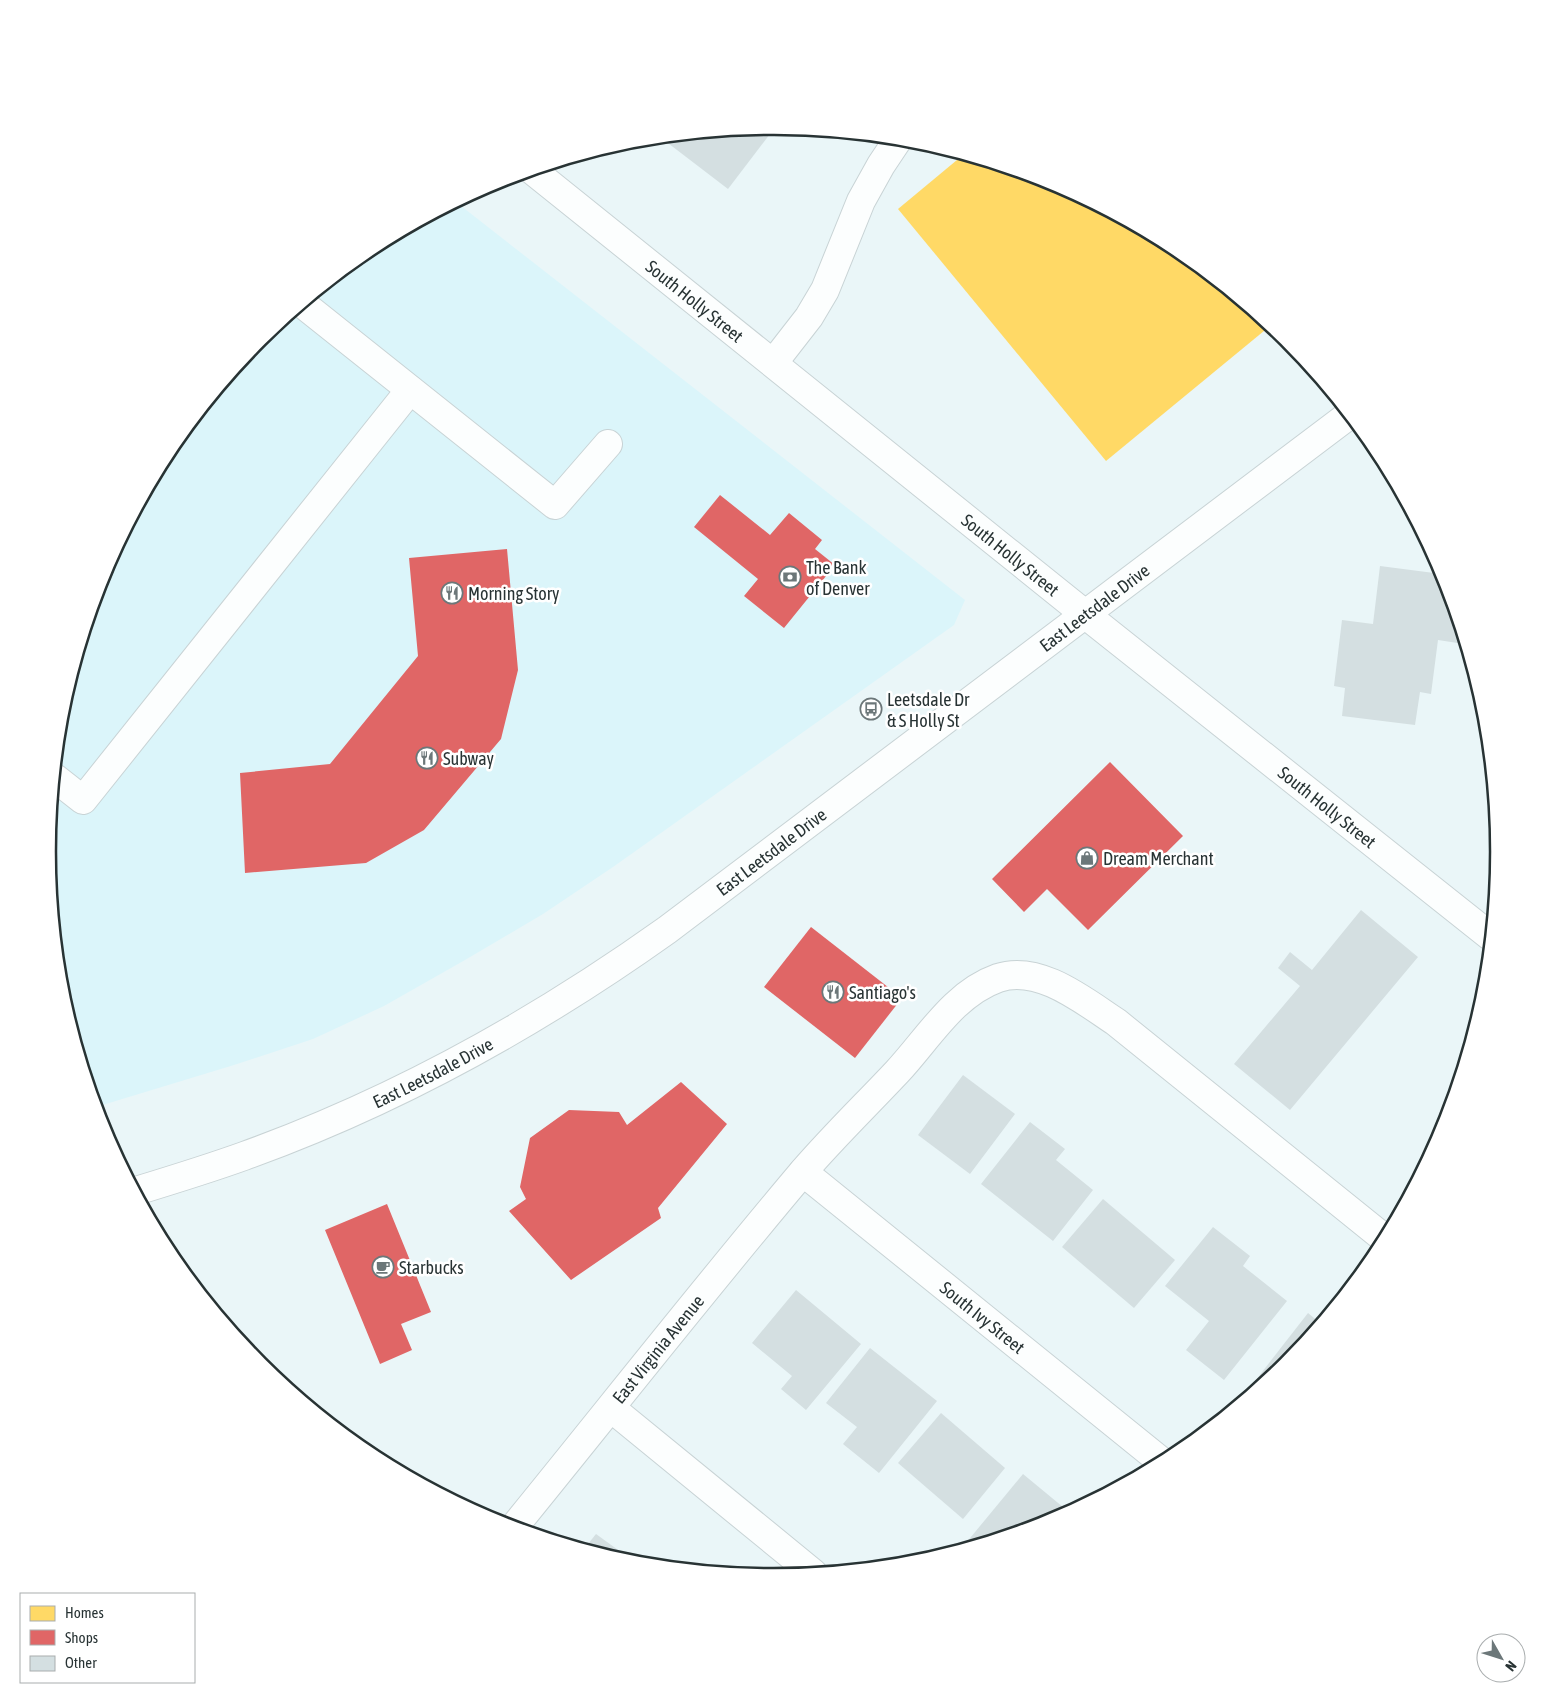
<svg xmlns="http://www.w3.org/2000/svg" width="1546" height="1703" font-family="'Asap Condensed',sans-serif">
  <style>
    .built { fill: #dbf5fa }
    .homes { fill: #ffd966 }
    .shops { fill: #e06666 }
    .building { fill: #d4dfe1 }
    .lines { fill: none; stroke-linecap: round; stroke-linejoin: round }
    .minor-casing { stroke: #c8d3d5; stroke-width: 30 }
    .major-casing { stroke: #c8d3d5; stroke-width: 30 }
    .minor { stroke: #fcfefe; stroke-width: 28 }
    .major { stroke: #fcfefe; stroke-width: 28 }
    .labels { text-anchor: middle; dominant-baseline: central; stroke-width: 5; stroke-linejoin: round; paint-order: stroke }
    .street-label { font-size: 18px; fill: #283334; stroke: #fff }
    .poi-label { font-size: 18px; fill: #283334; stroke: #fff; text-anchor: start }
    .rim { fill: none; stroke: #283334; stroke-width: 2.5 }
  </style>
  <rect width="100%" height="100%" fill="#eaf6f8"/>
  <polygon class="built" points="456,202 965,600 954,625 613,867 543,914 465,960 384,1006 313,1039 234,1065 96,1107 61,993 48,851 62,710 103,574 170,448 260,338 370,248"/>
  <polygon class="homes" points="963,155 1051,181 1176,248 1270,326 1106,461 898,209"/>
  <g class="shops">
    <polygon points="720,495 770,535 789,513 822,540 815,549 835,565 784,628 744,596 758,579 694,527"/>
    <polygon points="507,549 518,670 501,739 424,830 366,863 245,873 240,773 330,764 418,656 409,558"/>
    <polygon points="1110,762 1183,836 1088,930 1047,889 1024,912 992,879"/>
    <polygon points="811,927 902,998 855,1058 764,987"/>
    <polygon points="681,1082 727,1124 658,1208 661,1218 571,1280 509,1211 526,1199 520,1187 530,1138 569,1110 619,1112 627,1125"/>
    <polygon points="387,1204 431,1312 401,1324 412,1350 380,1364 325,1230"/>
  </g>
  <g class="building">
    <polygon points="776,126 728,189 660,137 773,126"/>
    <polygon points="1380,566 1434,573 1439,566 1464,644 1438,640 1431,694 1420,692 1415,725 1342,716 1345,688 1334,686 1342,620 1373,624"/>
    <polygon points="1361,910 1418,957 1290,1110 1234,1064 1300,986 1278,968 1290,952 1312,970"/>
    <polygon points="963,1075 1015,1114 970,1174 918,1135"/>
    <polygon points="1030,1122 1065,1149 1056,1160 1093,1190 1053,1241 981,1184"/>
    <polygon points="1103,1199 1175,1260 1134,1308 1062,1247"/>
    <polygon points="1213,1227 1250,1256 1243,1266 1287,1301 1224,1380 1186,1350 1209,1321 1165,1286"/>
    <polygon points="796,1290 861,1344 806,1410 781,1389 792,1376 752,1343"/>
    <polygon points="1308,1313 1320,1323 1286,1365 1256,1389 1252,1385"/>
    <polygon points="870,1348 937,1401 879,1473 843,1444 857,1427 826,1403"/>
    <polygon points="941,1413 1005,1468 963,1519 898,1463"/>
    <polygon points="1023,1474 1069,1512 1050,1522 961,1549"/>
    <polygon points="596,1534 636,1563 584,1549"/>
  </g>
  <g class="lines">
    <g class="minor-casing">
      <g id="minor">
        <polyline points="304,305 555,505 608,444"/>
        <polyline points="774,362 809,317 825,290 861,201 881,165 899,138"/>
        <polyline points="55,778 83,800 410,390"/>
        <path id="s1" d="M803,1172L1162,1462"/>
        <polyline points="611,1408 813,1573"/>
        <path id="s2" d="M514,1527C610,1409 704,1289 802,1173C832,1138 866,1105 897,1072C928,1039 953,994 998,978C1039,964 1084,1001 1116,1022L1385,1239"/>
      </g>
    </g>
    <g class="major-casing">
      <g id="major">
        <path id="s3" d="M532,170L1086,615L1490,936"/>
        <path id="s4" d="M136,1191C172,1180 208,1169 244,1156C394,1102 538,1022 667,930L1349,415"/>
      </g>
    </g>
    <use href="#minor" class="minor"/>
    <use href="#major" class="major"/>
  </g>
  <defs>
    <g id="bank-ring" transform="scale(1.125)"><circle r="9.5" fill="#fff" stroke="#6c7779" stroke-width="1.5"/><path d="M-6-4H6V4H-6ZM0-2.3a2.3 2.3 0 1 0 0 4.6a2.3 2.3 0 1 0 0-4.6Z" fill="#6c7779"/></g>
    <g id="restaurant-ring" transform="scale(1.125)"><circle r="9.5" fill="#fff" stroke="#6c7779" stroke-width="1.5"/><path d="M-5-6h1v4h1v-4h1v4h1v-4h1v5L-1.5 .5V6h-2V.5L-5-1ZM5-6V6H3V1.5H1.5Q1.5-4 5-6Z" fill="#6c7779"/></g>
    <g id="bus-ring" transform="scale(1.125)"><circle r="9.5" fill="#fff" stroke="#6c7779" stroke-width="1.5"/><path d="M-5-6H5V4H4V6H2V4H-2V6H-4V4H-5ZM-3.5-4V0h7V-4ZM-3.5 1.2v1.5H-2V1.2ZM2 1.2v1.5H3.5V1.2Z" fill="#6c7779"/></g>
    <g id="shop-ring" transform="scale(1.125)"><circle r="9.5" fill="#fff" stroke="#6c7779" stroke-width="1.5"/><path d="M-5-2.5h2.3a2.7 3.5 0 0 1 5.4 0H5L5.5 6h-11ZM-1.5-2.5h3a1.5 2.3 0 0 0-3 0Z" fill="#6c7779"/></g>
    <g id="cafe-ring" transform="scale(1.125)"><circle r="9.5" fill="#fff" stroke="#6c7779" stroke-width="1.5"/><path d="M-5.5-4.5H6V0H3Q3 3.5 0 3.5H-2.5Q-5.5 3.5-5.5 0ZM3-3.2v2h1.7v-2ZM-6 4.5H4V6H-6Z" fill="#6c7779"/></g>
  </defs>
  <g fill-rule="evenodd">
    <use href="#bank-ring" x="790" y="577"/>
    <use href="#restaurant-ring" x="452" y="593"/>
    <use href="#bus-ring" x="871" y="709"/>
    <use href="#restaurant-ring" x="427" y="758"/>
    <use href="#shop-ring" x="1087" y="858"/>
    <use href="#restaurant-ring" x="833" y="992"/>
    <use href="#cafe-ring" x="383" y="1267"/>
  </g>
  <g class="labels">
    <g class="street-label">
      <text stroke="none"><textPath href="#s3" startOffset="209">South Holly Street</textPath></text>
      <text stroke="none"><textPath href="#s3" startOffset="614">South Holly Street</textPath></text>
      <text stroke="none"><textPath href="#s4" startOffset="1130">East Leetsdale Drive</textPath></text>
      <text stroke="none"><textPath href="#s3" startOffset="1019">South Holly Street</textPath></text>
      <text stroke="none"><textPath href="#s4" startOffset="725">East Leetsdale Drive</textPath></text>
      <text stroke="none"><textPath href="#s4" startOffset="320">East Leetsdale Drive</textPath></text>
      <text stroke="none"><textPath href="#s1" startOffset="231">South Ivy Street</textPath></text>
      <text stroke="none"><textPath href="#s2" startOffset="229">East Virginia Avenue</textPath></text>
    </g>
    <g class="poi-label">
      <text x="806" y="567">The Bank<tspan x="806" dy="21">of Denver</tspan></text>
      <text x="468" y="593">Morning Story</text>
      <text x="887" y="699">Leetsdale Dr<tspan x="887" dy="21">&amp; S Holly St</tspan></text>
      <text x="443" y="758">Subway</text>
      <text x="1103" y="858">Dream Merchant</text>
      <text x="849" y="992">Santiago's</text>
      <text x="399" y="1267">Starbucks</text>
    </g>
  </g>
  <path d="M0 0H1546V1703H0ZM772 135H774A716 716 0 0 1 1490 851V852A716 716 0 0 1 774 1568H772A716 716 0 0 1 56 852V851A716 716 0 0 1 772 135Z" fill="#fff" fill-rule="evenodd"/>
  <path class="rim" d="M772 135H774A716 716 0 0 1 1490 851V852A716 716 0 0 1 774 1568H772A716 716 0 0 1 56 852V851A716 716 0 0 1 772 135Z"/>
  <rect x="20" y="1593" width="175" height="90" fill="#ffffff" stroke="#a9adae"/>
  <rect x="30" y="1606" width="25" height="15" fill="#ffd966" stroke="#a9adae"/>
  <text x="65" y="1618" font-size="15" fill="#283334">Homes</text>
  <rect x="30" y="1630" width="25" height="15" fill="#e06666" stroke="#a9adae"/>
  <text x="65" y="1643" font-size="15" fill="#283334">Shops</text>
  <rect x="30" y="1656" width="25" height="15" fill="#d4dfe1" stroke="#a9adae"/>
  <text x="65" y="1668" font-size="15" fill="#283334">Other</text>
  <g transform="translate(1501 1658) rotate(129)"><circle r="24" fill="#ffffff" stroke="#a9adae"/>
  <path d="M0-4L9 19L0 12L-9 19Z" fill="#6c7779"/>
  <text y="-8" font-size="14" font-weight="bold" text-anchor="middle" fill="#283334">N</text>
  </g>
</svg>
